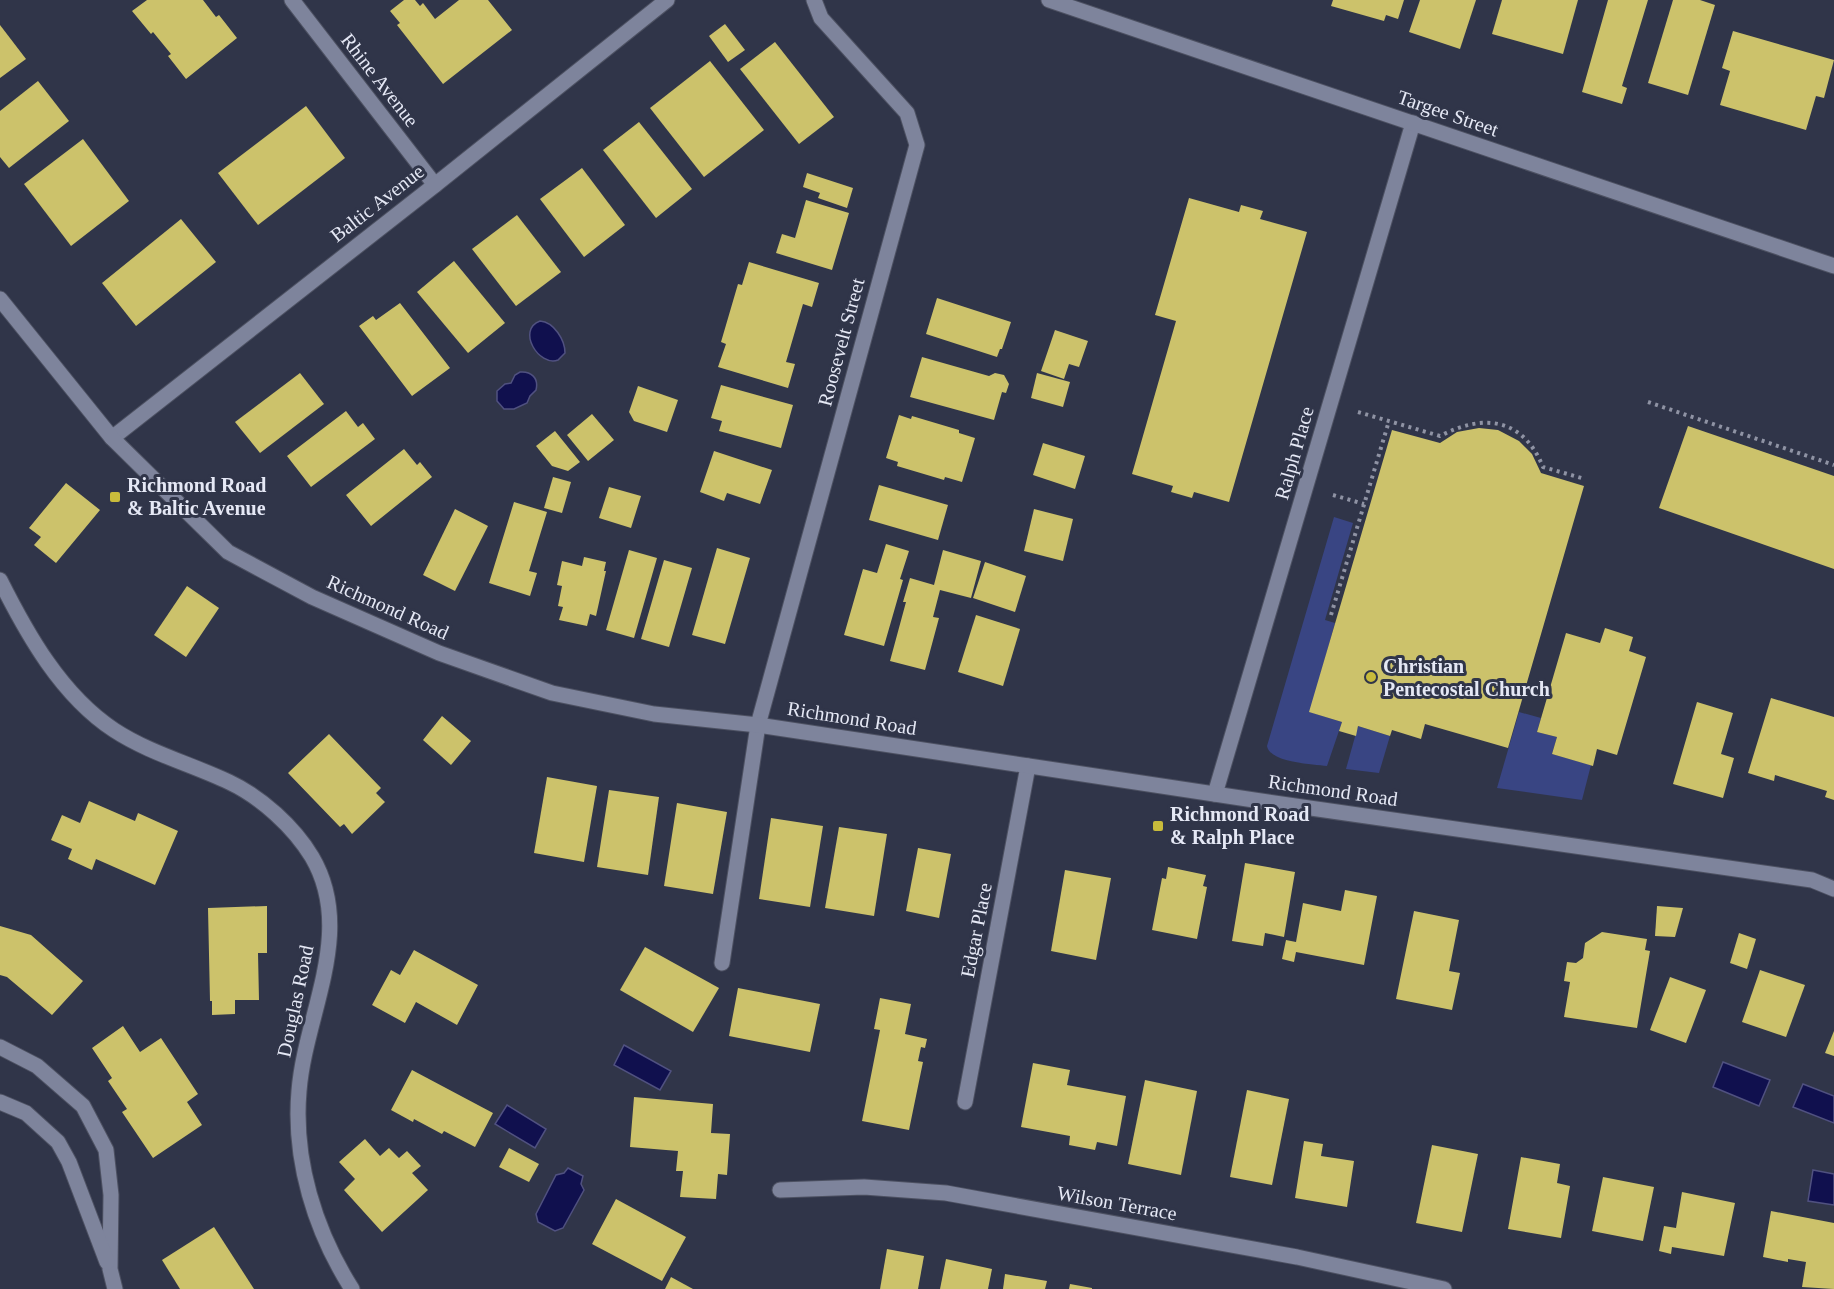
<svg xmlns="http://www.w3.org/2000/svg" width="1834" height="1289" font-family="'Times New Roman',serif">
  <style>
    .green { fill: #394583 }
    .water { fill: #10104e; stroke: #505180; stroke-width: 1.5 }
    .building { fill: #ccc26b }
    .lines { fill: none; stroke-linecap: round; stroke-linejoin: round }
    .service-casing { stroke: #4d5162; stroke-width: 17 }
    .minor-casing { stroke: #4d5162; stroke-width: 17 }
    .secondary-casing { stroke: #4d5162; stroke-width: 17 }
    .path { stroke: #8f93a4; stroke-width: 4; stroke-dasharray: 3 4.5; stroke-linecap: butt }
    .service { stroke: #7e849c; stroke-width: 15 }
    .minor { stroke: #7e849c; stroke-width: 15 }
    .secondary { stroke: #7e849c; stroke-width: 15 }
    .poi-dot { fill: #c8bb3b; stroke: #303549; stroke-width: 2 }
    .labels { text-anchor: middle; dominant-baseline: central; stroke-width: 6; stroke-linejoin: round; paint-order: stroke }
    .street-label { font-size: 20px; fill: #e5e8f5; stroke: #303549 }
    .poi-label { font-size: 20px; font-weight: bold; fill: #e5e8f5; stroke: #303549; text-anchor: start }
  </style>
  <rect width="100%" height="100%" fill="#303549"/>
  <g class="green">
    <path d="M1334,517L1353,523L1325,620L1335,623L1310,712L1342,722L1327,766C1312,764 1270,763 1267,746Z"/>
    <polygon points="1519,712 1541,718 1537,732 1557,737 1552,754 1591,765 1582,800 1497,788"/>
    <polygon points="1358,726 1390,736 1379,773 1346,769"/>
  </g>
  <g class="water">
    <path d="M540,321C554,322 565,340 565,353L558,360C539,367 516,330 540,321Z"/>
    <path d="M520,372C531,371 539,378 536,390L530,396L527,403L514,409H504L497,401V391L505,384L511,383L515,375Z"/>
    <polygon points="624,1045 671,1071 660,1090 614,1065"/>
    <polygon points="1723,1062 1770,1080 1759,1106 1713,1087"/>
    <polygon points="1803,1084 1834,1096 1834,1123 1793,1107"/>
    <polygon points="507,1105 546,1129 535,1148 495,1124"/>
    <polygon points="568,1168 583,1176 581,1184 584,1190 563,1228 555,1231 538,1222 536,1214 556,1175 564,1173"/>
    <polygon points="1813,1170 1834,1174 1834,1205 1808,1201"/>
  </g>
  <g class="building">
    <polygon points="147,0 203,0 216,17 219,15 237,38 186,79 168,56 171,54 153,32 151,34 132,11"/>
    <polygon points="404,0 415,0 420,6 423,3 435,19 459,0 488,0 512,30 443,84 397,25 400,23 390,11"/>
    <polygon points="1333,0 1404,0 1398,19 1386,15 1384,21 1331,6"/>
    <polygon points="1420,0 1476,0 1460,49 1409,32"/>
    <polygon points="1502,0 1578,0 1563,54 1492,34"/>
    <polygon points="1608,0 1648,0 1622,86 1627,88 1622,104 1582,92"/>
    <polygon points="1673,0 1700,0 1715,5 1688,95 1648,83"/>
    <polygon points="725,24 745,50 728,62 709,36"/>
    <polygon points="0,25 26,59 0,78"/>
    <polygon points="1733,31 1834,60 1824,98 1816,96 1806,130 1720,105 1730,71 1722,68"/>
    <polygon points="775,42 834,117 799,144 740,69"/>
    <polygon points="710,61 764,130 704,177 650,108"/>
    <polygon points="38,81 69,121 9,168 0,157 0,111"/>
    <polygon points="306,106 345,158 258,225 218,173"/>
    <polygon points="639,122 692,189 656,218 603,150"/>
    <polygon points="83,139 129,201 71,246 24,184"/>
    <polygon points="582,168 625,225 584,257 540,199"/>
    <polygon points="807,173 853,188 847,208 818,198 820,193 803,187"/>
    <polygon points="1189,198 1239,212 1241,205 1263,211 1260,219 1307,232 1229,502 1194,492 1192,498 1171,492 1173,486 1132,474 1176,321 1155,315"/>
    <polygon points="806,200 849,213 832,270 776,253 782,234 795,238"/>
    <polygon points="517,215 561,272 516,306 472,249"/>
    <polygon points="181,219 216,262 136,326 102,283"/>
    <polygon points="454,261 505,323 468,353 417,292"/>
    <polygon points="749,262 819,283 812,307 803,304 786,362 795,364 788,388 718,367 726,344 721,342 738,284 742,285"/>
    <polygon points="937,298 1011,322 1002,349 1000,349 997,357 926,334"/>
    <polygon points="400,303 450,368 412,396 359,326 373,316 376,320"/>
    <polygon points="1055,330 1088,341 1079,367 1069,364 1064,379 1041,371"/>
    <polygon points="922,357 989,376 995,373 1004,375 1009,384 1006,393 1002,392 994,420 910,397"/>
    <polygon points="300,373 324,404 260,453 235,422"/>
    <polygon points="1037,373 1070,382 1063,407 1031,398"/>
    <polygon points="721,385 793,405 781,448 719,431 722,421 711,418"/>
    <polygon points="638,386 678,400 667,432 634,421 629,412"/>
    <polygon points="346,411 358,427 363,423 375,439 311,487 287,456"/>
    <polygon points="592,414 614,440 588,461 567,435"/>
    <polygon points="899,415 911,419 912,416 959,430 959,433 975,438 962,482 945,477 944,480 897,466 898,462 886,458"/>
    <polygon points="1688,426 1834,476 1834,569 1659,508"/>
    <polygon points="1479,428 1498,430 1519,441 1532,454 1541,473 1584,486 1508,748 1425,724 1421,739 1392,730 1390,736 1358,726 1356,736 1339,731 1342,722 1309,712 1392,430 1440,443 1457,432"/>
    <polygon points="555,431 580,462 568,471 552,466 536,446"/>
    <polygon points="1043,443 1085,456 1075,489 1033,475"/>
    <polygon points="404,449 417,465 420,462 432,477 371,526 346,495"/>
    <polygon points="714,451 772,470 760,504 727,493 724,501 700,492"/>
    <polygon points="553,477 571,482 562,513 544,508"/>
    <polygon points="66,483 100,510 56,563 34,545 41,537 29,528"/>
    <polygon points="879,485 948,505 938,540 869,520"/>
    <polygon points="609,487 641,496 631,528 599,518"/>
    <polygon points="514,502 547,512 529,571 537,573 530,596 489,583"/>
    <polygon points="455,509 488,526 455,591 423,575"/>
    <polygon points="1034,509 1073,519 1063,561 1024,551"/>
    <polygon points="886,544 909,551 900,579 903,580 884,646 844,635 863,569 877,573"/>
    <polygon points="717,548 750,558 725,644 692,635"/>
    <polygon points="629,550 657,558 634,638 606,630"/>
    <polygon points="943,550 981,561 971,598 940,590 933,617 939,618 925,670 890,661 906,602 903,602 910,578 934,585"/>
    <polygon points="584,557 606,562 604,571 606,571 596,616 590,614 587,626 559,620 563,607 558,606 562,586 557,585 562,561 582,566"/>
    <polygon points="664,560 692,568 669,647 641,639"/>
    <polygon points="985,562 1026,576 1015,612 973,598"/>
    <polygon points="187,586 219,608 186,657 154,635"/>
    <polygon points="976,615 1020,629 1003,686 958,672"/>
    <polygon points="1605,628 1633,637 1629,651 1646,657 1617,755 1597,749 1593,766 1552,754 1557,737 1537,732 1566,633 1600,643"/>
    <polygon points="1771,698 1834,717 1834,800 1825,797 1827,791 1775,775 1774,781 1748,773"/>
    <polygon points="1697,702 1733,713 1721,754 1734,758 1723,798 1673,784"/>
    <polygon points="442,716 471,741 451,765 423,740"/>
    <polygon points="329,734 381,788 376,793 385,802 352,834 344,824 340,827 288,773"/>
    <polygon points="547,777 597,786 584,862 534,853"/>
    <polygon points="609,790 659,797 648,875 597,867"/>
    <polygon points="89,801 135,821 138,813 178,831 155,885 96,859 92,870 68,859 72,849 51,840 62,815 80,823"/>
    <polygon points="677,803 727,812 713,894 664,886"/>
    <polygon points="771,818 823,826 810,907 759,899"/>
    <polygon points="839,827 887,834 874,916 825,908"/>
    <polygon points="918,848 951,854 939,918 906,911"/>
    <polygon points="1245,863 1295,872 1284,937 1265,933 1263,946 1232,941"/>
    <polygon points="1168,867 1206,875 1203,886 1207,887 1197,939 1152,930 1162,878 1166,879"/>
    <polygon points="1065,870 1111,878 1096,960 1051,951"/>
    <polygon points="1345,890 1377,896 1364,965 1296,952 1294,962 1282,959 1286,940 1296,942 1303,903 1341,911"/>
    <polygon points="267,906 267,953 258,953 259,1000 235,1000 235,1014 212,1015 212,1001 210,1001 208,908"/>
    <polygon points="1657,906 1683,908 1675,937 1655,936"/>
    <polygon points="1414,911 1459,920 1449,971 1460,973 1452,1010 1396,999"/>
    <polygon points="0,926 31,935 83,981 52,1015 7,977 0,975"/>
    <polygon points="1602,932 1647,939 1645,950 1650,951 1637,1028 1564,1017 1570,982 1564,981 1567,962 1576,963 1583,958 1585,943"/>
    <polygon points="1739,933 1756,939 1747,969 1730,963"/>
    <polygon points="645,947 719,988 693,1032 620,990"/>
    <polygon points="414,950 478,985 457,1025 416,1002 405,1023 372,1005 391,970 400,975"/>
    <polygon points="1760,970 1805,985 1786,1037 1742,1022"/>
    <polygon points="1670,977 1706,990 1686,1043 1650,1030"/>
    <polygon points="738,988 820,1004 810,1052 729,1036"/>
    <polygon points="880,998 911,1004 905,1034 927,1039 925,1048 921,1047 918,1061 923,1062 909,1130 862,1121 880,1030 874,1029"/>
    <polygon points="123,1026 140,1052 161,1038 198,1094 187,1102 202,1125 153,1158 122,1112 127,1109 108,1081 112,1078 92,1048"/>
    <polygon points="1834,1031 1834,1056 1825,1053"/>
    <polygon points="1033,1063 1070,1070 1067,1085 1126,1096 1117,1146 1097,1142 1095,1150 1069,1145 1070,1136 1021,1127"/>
    <polygon points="412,1070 493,1113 475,1147 444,1131 442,1134 414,1119 413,1122 391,1110"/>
    <polygon points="1145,1080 1197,1091 1181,1175 1128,1164"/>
    <polygon points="1247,1090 1289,1099 1272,1185 1230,1177"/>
    <polygon points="634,1097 713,1104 711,1133 730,1134 727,1175 718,1174 716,1199 680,1197 683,1171 676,1171 678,1151 630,1147"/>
    <polygon points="365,1139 380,1156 389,1148 399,1158 407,1151 421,1166 412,1173 428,1190 382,1232 344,1190 355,1179 339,1162"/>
    <polygon points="1304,1141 1323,1144 1321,1156 1354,1161 1347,1207 1295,1198"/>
    <polygon points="1432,1145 1478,1154 1462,1232 1416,1223"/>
    <polygon points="509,1148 539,1164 529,1182 499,1167"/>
    <polygon points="1521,1157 1560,1164 1557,1183 1570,1186 1561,1238 1508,1229"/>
    <polygon points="1603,1177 1654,1187 1643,1241 1592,1231"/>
    <polygon points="1682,1192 1735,1203 1724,1256 1672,1247 1671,1254 1659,1251 1664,1226 1676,1228"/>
    <polygon points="616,1199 686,1237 662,1281 592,1244"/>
    <polygon points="1771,1211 1834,1223 1834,1289 1802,1287 1806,1262 1788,1259 1788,1262 1763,1257"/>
    <polygon points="214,1227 254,1289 180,1289 162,1260"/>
    <polygon points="887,1249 924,1256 918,1289 880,1289"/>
    <polygon points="946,1259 992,1269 988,1289 940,1289"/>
    <polygon points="1005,1274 1047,1281 1045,1289 1003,1289"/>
    <polygon points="671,1277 693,1289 665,1289"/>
    <polygon points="1070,1284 1092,1288 1092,1289 1069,1289"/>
  </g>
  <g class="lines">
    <g class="service-casing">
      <g id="service">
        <polyline points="722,963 758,725"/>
        <polyline points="965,1102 1028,766"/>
      </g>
    </g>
    <g class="minor-casing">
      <g id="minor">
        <polyline points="292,0 435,185"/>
        <polyline points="112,438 435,185 667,0"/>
        <path d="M0,580C27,634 61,695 114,730C149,753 191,764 229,782C261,797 294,827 312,857C356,932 305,1014 299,1091C293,1160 315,1231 352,1289"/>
        <polyline points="758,725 917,145 907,113 821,18 814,0"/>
        <polyline points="1215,794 1413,123"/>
        <polyline points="0,1047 37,1066 83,1106 106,1150 111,1195 110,1269 115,1289"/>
        <polyline points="0,1102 26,1113 58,1142 69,1162 107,1262"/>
        <polyline points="780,1190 864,1187 946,1193 1297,1257 1444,1289"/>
      </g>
    </g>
    <g class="secondary-casing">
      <g id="secondary">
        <polyline points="1049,0 1834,266"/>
        <polyline points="0,299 112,438 228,552 312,597 439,653 552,693 654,714 758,725 1254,800 1812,880 1834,889"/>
      </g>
    </g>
    <g class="path">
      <polyline points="1648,402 1834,465"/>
      <path d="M1358,412L1440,436C1484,413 1523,418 1543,467L1585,479"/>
      <polyline points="1333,495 1364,504"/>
      <polyline points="1331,615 1389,421"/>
    </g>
    <use href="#service" class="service"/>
    <use href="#minor" class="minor"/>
    <use href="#secondary" class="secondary"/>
  </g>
  <g class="poi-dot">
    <rect x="109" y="491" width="12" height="12" rx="3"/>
    <circle cx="1371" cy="677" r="6"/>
    <rect x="1152" y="820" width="12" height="12" rx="3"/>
  </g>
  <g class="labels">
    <g class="street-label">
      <text transform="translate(380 80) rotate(52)">Rhine Avenue</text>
      <text transform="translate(1448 113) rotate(19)">Targee Street</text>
      <text transform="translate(377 203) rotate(-38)">Baltic Avenue</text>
      <text transform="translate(841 342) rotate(-75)">Roosevelt Street</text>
      <text transform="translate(1294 453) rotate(-74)">Ralph Place</text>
      <text transform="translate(388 607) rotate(24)">Richmond Road</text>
      <text transform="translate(852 718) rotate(9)">Richmond Road</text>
      <text transform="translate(1333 790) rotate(8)">Richmond Road</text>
      <text transform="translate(976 930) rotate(-79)">Edgar Place</text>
      <text transform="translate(295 1001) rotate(-78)">Douglas Road</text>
      <text transform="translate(1117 1203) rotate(10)">Wilson Terrace</text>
    </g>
    <g class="poi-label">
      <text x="127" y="485">Richmond Road<tspan x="127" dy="23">&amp; Baltic Avenue</tspan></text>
      <text x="1383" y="666">Christian<tspan x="1383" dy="23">Pentecostal Church</tspan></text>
      <text x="1170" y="814">Richmond Road<tspan x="1170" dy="23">&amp; Ralph Place</tspan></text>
    </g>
  </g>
</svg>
